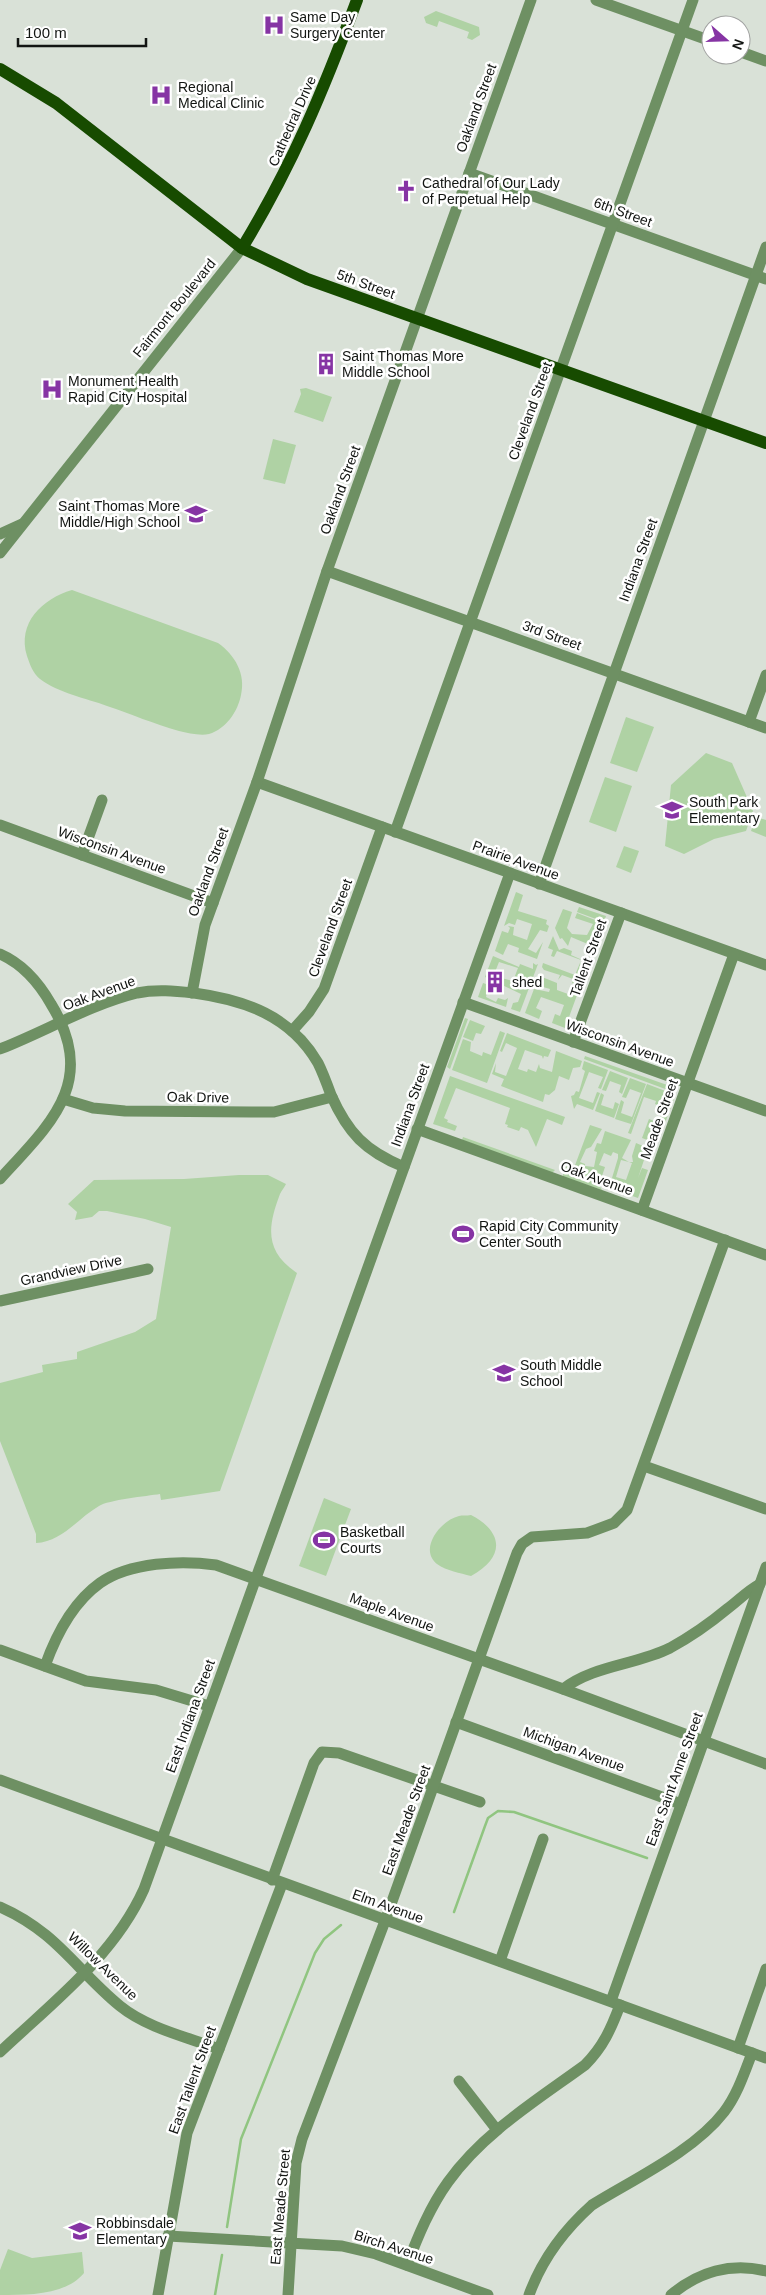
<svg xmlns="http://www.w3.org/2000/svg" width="766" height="2295" font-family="Arial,sans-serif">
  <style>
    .green { fill: #afd2a4 }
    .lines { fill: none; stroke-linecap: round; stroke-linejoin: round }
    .stream { stroke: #90c580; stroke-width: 2.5 }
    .minor { stroke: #6e9063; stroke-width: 11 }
    .major { stroke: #174b00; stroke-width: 12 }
    .labels { text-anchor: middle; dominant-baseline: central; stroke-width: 5; stroke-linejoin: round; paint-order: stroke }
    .poi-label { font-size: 14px; fill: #121512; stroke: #fff; text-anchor: start }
    .street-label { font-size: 14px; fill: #121512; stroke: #fff }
  </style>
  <rect width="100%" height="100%" fill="#d9e1d7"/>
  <g class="green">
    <polygon points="436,11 479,27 480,35 472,40 467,38 469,32 439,21 437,27 426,23 424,17"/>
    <polygon points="306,388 332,397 323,422 294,412 301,394 300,389"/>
    <polygon points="273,439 296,445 285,484 263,479"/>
    <path d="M72,590L218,643C235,655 246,674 241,695C238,711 226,729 209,734C200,736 188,733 179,731C154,724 131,714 107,706C86,698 58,693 40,679C33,673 30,665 27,656C17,623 42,599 72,590Z"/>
    <polygon points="626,717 654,727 637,772 610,763"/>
    <polygon points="706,753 732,763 753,811 746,831 714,839 684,854 665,846 671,785"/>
    <polygon points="605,777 632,786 616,832 589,822"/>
    <polygon points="756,817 766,820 766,837 751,831"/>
    <polygon points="624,846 639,851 631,873 616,867"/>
    <polygon points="516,892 523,895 518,911 547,920 546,924 549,926 547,932 540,930 528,949 536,953 543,942 537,959 518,952 519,948 508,944 503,955 495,951 502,931 508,933 510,928 508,926 514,927 513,935 527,940 532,924 517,919 515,925 509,923 504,926"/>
    <polygon points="579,907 606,916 604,922 577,912"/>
    <polygon points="563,909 572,912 567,928 572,934 587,935 593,924 575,918 577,913 603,923 595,947 571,937 568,946 562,938 560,939 555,928"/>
    <polygon points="553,936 559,950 564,948 572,951 571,955 589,963 557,951 554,957 551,956 553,950 548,948"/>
    <polygon points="493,956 519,967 520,964 533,969 533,963 536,965 538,964 520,1012 511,1009 513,1003 518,1002 521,994 485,977 486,974 513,981 518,968 499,962 495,972 488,969"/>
    <polygon points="543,963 575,975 580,963 588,966 581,986 572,983 573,979 562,975 558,980 560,975 544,970 542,967"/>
    <polygon points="542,977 557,983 557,990 568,994 572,985 580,987 565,1028 552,1023 555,1014 560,1016 564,1005 541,997 536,1008 542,1011 539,1019 525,1013 534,989 549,992 550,989 543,987 544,980 540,981 539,984 536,983 537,980"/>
    <polygon points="483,983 489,985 486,997 496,1002 498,998 505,1000 508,998 506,1007 478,997"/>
    <polygon points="465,1018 468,1019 450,1069 447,1067"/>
    <polygon points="470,1020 485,1026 481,1034 476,1033 473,1041 463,1037"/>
    <polygon points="500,1031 505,1033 487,1083 452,1070 463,1039 471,1042 470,1051 482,1056 483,1052 491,1055"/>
    <polygon points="507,1033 551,1050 548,1057 544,1056 543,1059 542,1056 525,1050 518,1069 527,1072 528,1069 536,1072 539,1064 540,1068 552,1072 556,1051 582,1061 580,1067 573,1068 569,1080 559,1076 555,1090 549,1095 545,1094 543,1102 501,1086 504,1079 492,1074 496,1063 495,1072 506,1076 517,1048 506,1043 502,1052 500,1051"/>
    <polygon points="585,1056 670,1086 668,1090 584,1059"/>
    <polygon points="584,1061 608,1070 601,1089 598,1088 603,1077 589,1072 579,1098 593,1103 597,1092 600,1093 593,1110 577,1104 574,1109 571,1096 574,1095 576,1091 579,1092 585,1071 582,1069"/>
    <polygon points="610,1071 628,1078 622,1094 619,1092 621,1085 610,1081 606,1091 602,1090"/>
    <polygon points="450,1076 565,1117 562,1125 547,1119 536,1147 528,1130 521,1127 519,1131 507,1127 508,1125 505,1124 510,1108 456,1088 444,1118 448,1120 447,1122 457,1126 455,1131 433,1124"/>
    <polygon points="630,1078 646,1084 631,1124 615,1119 621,1100 624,1102 621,1113 632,1117 641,1093 630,1089 626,1098 622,1097"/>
    <polygon points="647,1084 668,1092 662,1107 655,1104 656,1101 644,1097 631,1134 628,1133"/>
    <polygon points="601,1093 604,1095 601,1105 613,1109 615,1102 619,1104 614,1118 595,1111"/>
    <polygon points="670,1094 675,1096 665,1123 659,1121"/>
    <polygon points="649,1119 657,1122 650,1141 642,1138"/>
    <polygon points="590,1125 602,1129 591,1147 586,1149 580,1162 585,1164 585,1166 594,1167 597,1152 594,1151 597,1143 601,1144 605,1131 631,1140 622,1158 629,1162 621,1160 616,1177 626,1180 632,1163 629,1162 633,1162 632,1156 636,1143 648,1148 638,1178 642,1168 648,1170 638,1198 609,1188 618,1158 618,1154 613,1152 611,1156 604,1153 599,1165 605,1167 599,1185 602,1190 563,1177 563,1172 599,1184 563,1171 567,1166 574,1168"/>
    <polygon points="463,1137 555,1170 552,1173 462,1140"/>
    <path d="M239,1175H268L286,1184C284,1188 282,1190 280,1194C267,1228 265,1251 297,1273L220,1491L161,1500L160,1494C147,1496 108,1500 99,1506C78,1518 62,1542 36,1543V1534L0,1441V1383L43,1372L42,1365L77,1359V1352L135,1332L156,1319L171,1227L145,1219L107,1211H99L92,1217L75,1220L77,1212L68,1204L94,1180L184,1179Z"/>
    <polygon points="324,1498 351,1509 326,1576 299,1566"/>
    <path d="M471,1515C504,1532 505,1558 471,1576C460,1573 447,1571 437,1564C418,1549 441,1520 459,1516C462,1515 467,1516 471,1515Z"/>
    <path d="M8,2249L32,2258L82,2252L84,2273C66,2295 29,2295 0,2295V2270Z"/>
  </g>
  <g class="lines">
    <g class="stream">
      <polyline points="454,1912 485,1826 488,1818 498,1811 514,1812 647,1858"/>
      <polyline points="227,2227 241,2139 315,1953 324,1939 341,1925"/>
      <polyline points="215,2295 222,2255"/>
    </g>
    <g class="minor">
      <polyline points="596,0 711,41"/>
      <polyline points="741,52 766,61"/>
      <polyline points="469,173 766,279"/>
      <polyline points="0,534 22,524"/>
      <polyline points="0,553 242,248"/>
      <polyline points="327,571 766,728"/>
      <polyline points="749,722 766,675"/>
      <polyline points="257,782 766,965"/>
      <polyline points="0,825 213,903"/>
      <polyline points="395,832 693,0"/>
      <polyline points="82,855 102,800"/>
      <polyline points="539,884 766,247"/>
      <path d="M0,954C23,964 39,983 51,1004C99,1082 50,1124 0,1179"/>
      <polyline points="192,993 205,925 257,782 327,571 531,0"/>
      <polyline points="463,1002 766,1111"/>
      <polyline points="292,1031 309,1012 324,989 382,827"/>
      <polyline points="573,1042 621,913"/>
      <path d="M0,1049C46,1031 89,1005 137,993C156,989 175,991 194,993C245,1000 291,1016 318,1063C323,1073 327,1084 331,1095C348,1133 365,1151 404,1167"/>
      <polyline points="63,1099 93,1108 125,1111 251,1112 274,1112 332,1097"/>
      <polyline points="417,1129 766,1255"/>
      <polyline points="642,1210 734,954"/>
      <polyline points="0,1301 148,1269"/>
      <polyline points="644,1466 766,1509"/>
      <polyline points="0,1650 86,1681 156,1690 209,1706"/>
      <path d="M45,1666C56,1635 72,1603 100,1583C130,1562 181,1560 216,1565L563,1689L766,1764"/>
      <path d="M563,1689C594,1665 636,1665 670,1648C690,1637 709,1624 727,1609C738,1601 747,1591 760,1584"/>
      <polyline points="456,1722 681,1804"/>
      <polyline points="0,1780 766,2058"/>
      <polyline points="272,1880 314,1763 322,1752 339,1753 480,1802"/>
      <path d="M0,1907C57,1932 76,1970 120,2006C147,2028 187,2037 219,2049"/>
      <polyline points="500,1961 543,1839"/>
      <polyline points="611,2001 766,1567"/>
      <polyline points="738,2048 766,1969"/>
      <path d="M0,2052C52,2003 114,1956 144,1889L510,873"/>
      <polyline points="459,2081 497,2130"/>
      <polyline points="168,2236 342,2246 376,2254 488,2295"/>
      <path d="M407,2265C418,2236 430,2207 448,2182C483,2133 537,2100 585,2065C603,2047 611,2029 620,2005"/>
      <polyline points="158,2295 187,2133 282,1884"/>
      <polyline points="288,2295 296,2163 302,2139 385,1921 517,1553 522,1544 532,1537 587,1533 614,1523 627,1510 725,1240"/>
      <path d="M529,2295C542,2259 564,2230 592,2205C634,2179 694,2151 724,2112C737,2095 744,2074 752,2053"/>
      <path d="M671,2295C698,2272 731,2262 766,2271"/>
    </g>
    <g class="major">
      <polyline points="0,69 56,103 242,248 307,279 766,443"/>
      <path d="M242,248C292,166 324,89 357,0"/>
    </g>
  </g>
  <defs>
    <g id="hospital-bare" transform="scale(1.725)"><path d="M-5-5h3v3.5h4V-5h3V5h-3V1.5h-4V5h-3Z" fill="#8634a4" stroke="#fff" stroke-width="2.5" paint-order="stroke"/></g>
    <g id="church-bare" transform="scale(1.725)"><path d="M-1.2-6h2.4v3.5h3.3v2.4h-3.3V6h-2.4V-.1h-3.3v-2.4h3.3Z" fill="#8634a4" stroke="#fff" stroke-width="2.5" paint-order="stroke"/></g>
    <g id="building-bare" transform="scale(1.725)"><path d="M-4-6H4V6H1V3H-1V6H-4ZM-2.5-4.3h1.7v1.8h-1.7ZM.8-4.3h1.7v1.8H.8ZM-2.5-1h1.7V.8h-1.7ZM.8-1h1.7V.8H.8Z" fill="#8634a4" stroke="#fff" stroke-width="2.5" paint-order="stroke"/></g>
    <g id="school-bare" transform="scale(1.725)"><path d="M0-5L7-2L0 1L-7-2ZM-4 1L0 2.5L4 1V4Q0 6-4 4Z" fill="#8634a4" stroke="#fff" stroke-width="2.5" paint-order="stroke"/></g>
    <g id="stadium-bare" transform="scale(1.725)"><path d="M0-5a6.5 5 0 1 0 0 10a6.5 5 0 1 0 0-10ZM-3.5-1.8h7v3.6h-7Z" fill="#8634a4" stroke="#fff" stroke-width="2.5" paint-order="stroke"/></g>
  </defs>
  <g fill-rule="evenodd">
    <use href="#hospital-bare" x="274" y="25"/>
    <use href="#hospital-bare" x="161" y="95"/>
    <use href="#church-bare" x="406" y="191"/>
    <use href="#building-bare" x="326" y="364"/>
    <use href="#hospital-bare" x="52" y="389"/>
    <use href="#school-bare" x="196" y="514"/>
    <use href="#school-bare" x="672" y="810"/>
    <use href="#building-bare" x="495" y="982"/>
    <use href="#stadium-bare" x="463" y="1234"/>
    <use href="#school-bare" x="504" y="1373"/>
    <use href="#stadium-bare" x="324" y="1540"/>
    <use href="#school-bare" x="80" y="2231"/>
  </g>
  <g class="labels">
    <g class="poi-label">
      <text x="290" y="17">Same Day<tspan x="290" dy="16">Surgery Center</tspan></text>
      <text x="178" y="87">Regional<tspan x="178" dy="16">Medical Clinic</tspan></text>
      <text x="422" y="183">Cathedral of Our Lady<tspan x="422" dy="16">of Perpetual Help</tspan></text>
      <text x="342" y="356">Saint Thomas More<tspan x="342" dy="16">Middle School</tspan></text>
      <text x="68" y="381">Monument Health<tspan x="68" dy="16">Rapid City Hospital</tspan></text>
      <text x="180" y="506" text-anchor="end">Saint Thomas More<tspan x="180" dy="16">Middle/High School</tspan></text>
      <text x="689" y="802">South Park<tspan x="689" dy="16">Elementary</tspan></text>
      <text x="512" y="982">shed</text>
      <text x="479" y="1226">Rapid City Community<tspan x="479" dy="16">Center South</tspan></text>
      <text x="520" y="1365">South Middle<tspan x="520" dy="16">School</tspan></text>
      <text x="340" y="1532">Basketball<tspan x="340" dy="16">Courts</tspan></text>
      <text x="96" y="2223">Robbinsdale<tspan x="96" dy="16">Elementary</tspan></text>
    </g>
    <g class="street-label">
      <text transform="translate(476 108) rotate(-70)">Oakland Street</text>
      <text transform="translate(292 121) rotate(-66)">Cathedral Drive</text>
      <text transform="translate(623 212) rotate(20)">6th Street</text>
      <text transform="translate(366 284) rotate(20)">5th Street</text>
      <text transform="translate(174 308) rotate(-51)">Fairmont Boulevard</text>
      <text transform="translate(530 411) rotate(-70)">Cleveland Street</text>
      <text transform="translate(340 490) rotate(-70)">Oakland Street</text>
      <text transform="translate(638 560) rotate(-70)">Indiana Street</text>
      <text transform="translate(552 635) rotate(20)">3rd Street</text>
      <text transform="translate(112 850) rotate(20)">Wisconsin Avenue</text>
      <text transform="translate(516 860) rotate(20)">Prairie Avenue</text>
      <text transform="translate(208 872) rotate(-70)">Oakland Street</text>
      <text transform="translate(330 928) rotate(-70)">Cleveland Street</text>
      <text transform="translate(588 958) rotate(-70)">Tallent Street</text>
      <text transform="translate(99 993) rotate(-20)">Oak Avenue</text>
      <text transform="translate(620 1043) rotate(20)">Wisconsin Avenue</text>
      <text transform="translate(198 1097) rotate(1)">Oak Drive</text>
      <text transform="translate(410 1105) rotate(-70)">Indiana Street</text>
      <text transform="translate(659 1119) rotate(-70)">Meade Street</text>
      <text transform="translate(597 1178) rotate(20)">Oak Avenue</text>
      <text transform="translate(71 1270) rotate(-12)">Grandview Drive</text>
      <text transform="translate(392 1612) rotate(20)">Maple Avenue</text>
      <text transform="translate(190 1716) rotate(-70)">East Indiana Street</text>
      <text transform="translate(574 1749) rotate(20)">Michigan Avenue</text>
      <text transform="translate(674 1779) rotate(-70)">East Saint Anne Street</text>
      <text transform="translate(406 1820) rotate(-70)">East Meade Street</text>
      <text transform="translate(388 1906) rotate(20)">Elm Avenue</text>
      <text transform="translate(103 1966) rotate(44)">Willow Avenue</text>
      <text transform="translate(192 2080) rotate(-70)">East Tallent Street</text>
      <text transform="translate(280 2207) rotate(-85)">East Meade Street</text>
      <text transform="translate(394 2247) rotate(18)">Birch Avenue</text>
    </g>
  </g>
  <g transform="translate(726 40) rotate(110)"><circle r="24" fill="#ffffff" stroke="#a0a1a0"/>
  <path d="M0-4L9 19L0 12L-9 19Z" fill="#8634a4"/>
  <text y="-8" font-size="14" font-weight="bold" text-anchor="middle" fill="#121512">N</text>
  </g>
  <path d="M18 38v8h128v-8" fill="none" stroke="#121512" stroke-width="2.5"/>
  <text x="25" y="38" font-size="15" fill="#121512" stroke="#ffffff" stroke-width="4" paint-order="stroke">100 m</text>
</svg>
